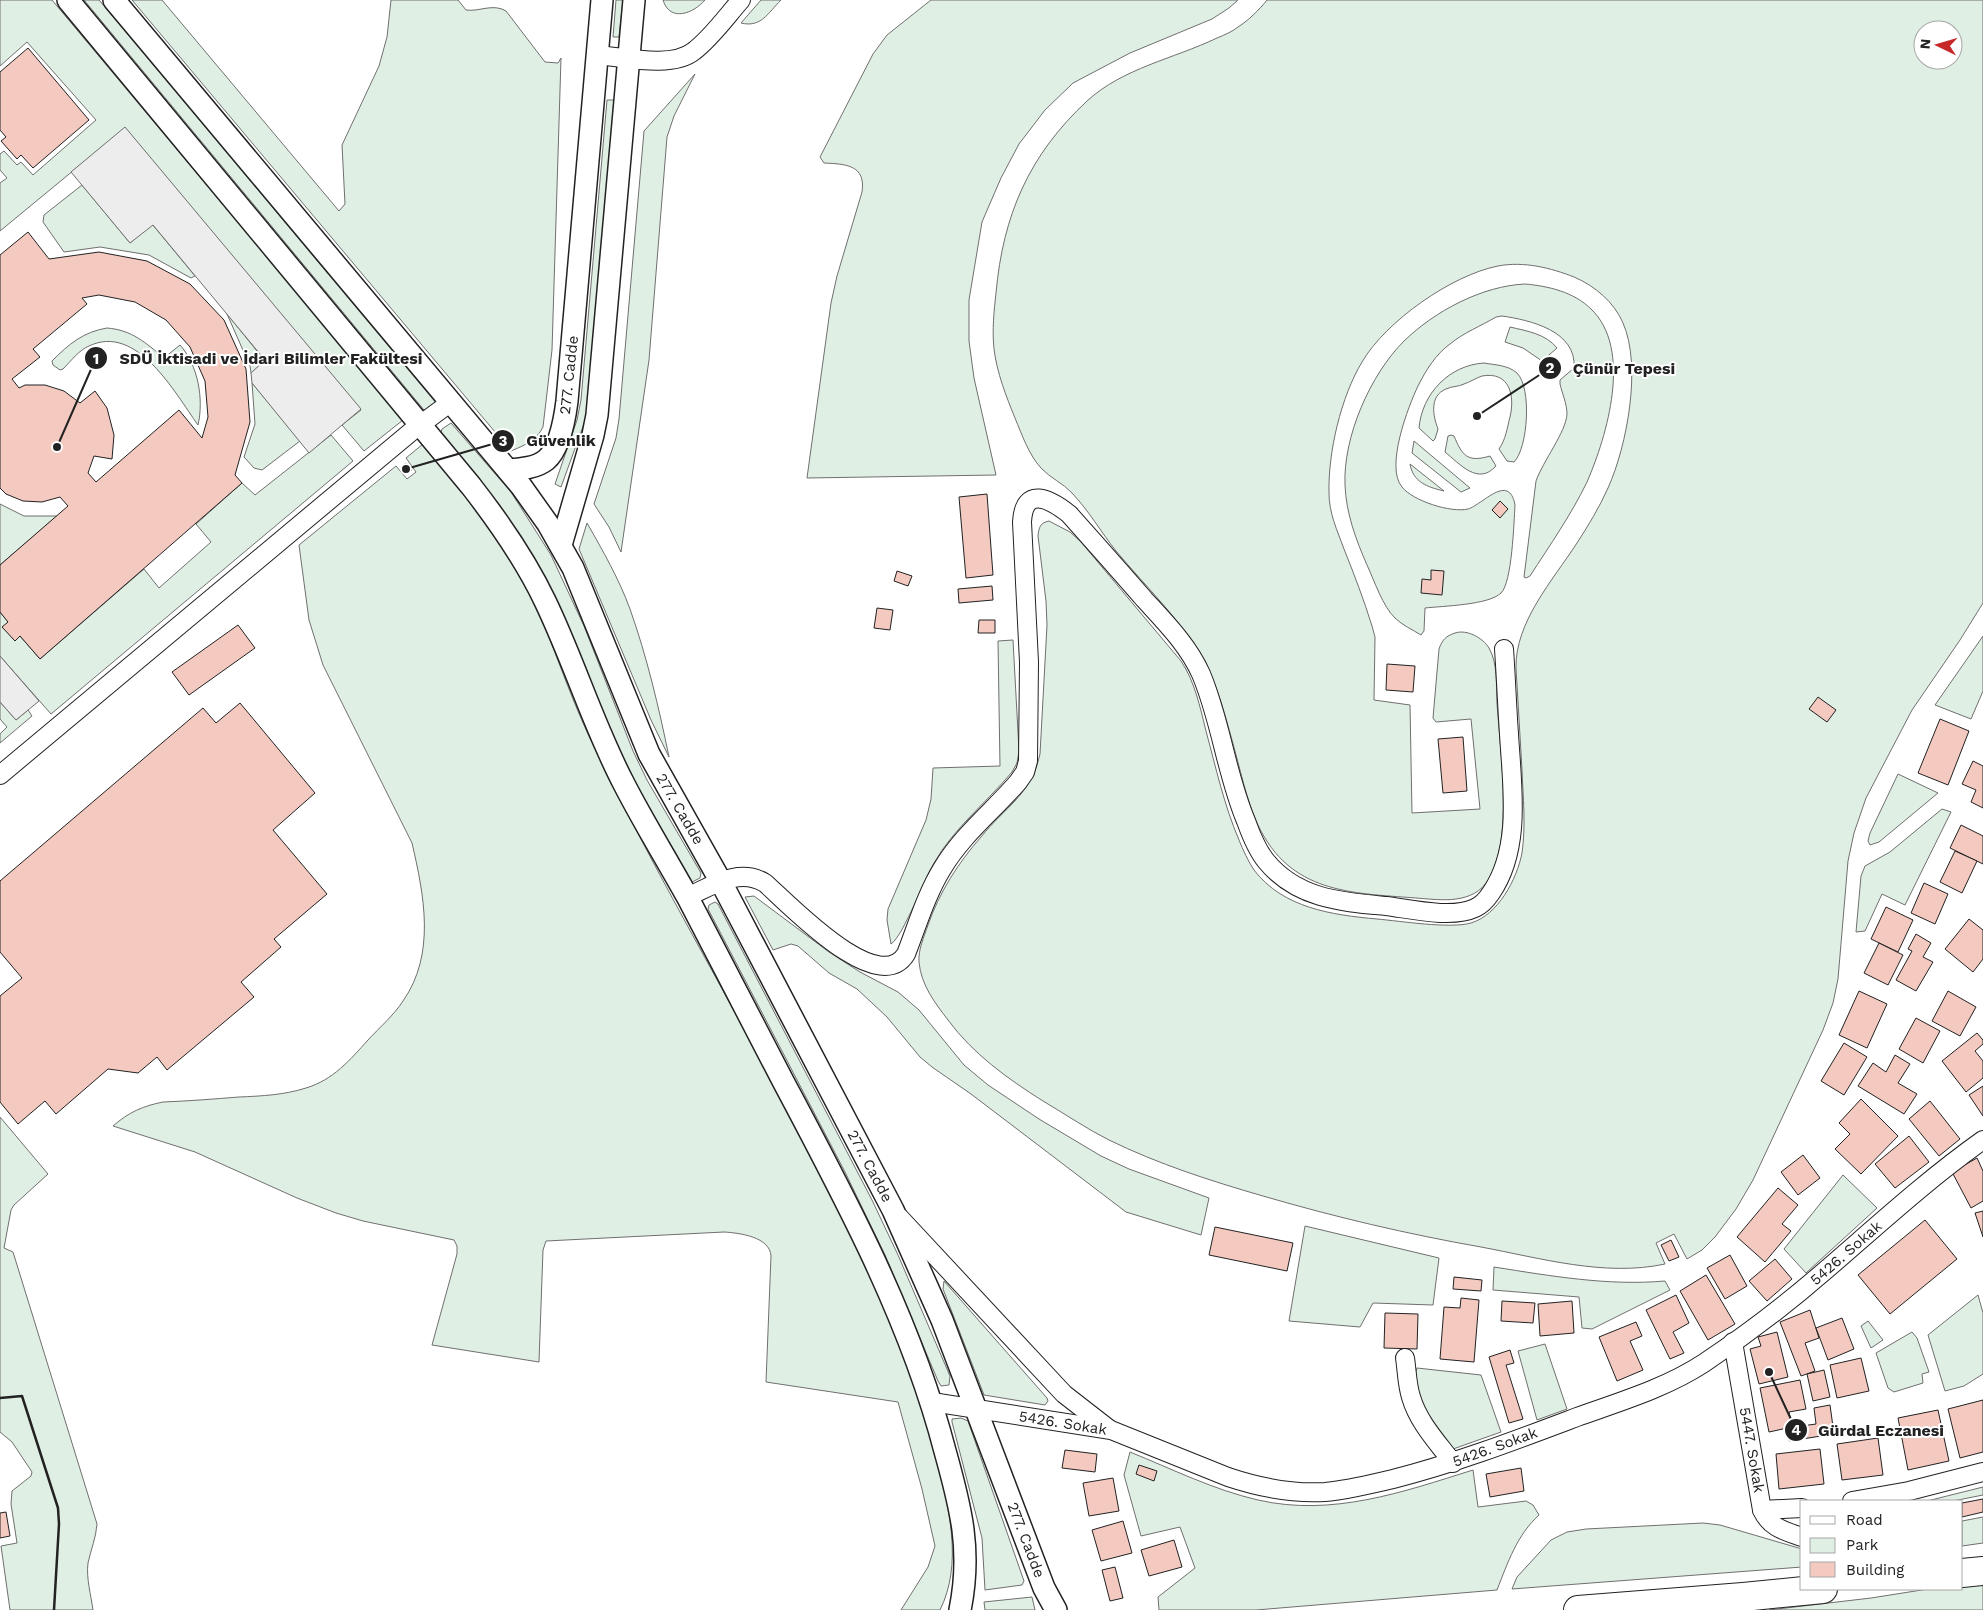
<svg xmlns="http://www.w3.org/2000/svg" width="1983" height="1610" font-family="'Work Sans',sans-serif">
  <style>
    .green { fill: #e0efe3; stroke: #6f6f6f; fill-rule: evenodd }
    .parking { fill: #ededed; stroke: #6f6f6f }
    .building { fill: #f3c9c0; stroke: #222; fill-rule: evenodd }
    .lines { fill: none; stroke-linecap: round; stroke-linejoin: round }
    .minor-casing { stroke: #222; stroke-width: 20 }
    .tertiary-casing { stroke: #222; stroke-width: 24 }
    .trunk-casing { stroke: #222; stroke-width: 30 }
    .minor { stroke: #fff; stroke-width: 18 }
    .tertiary { stroke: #fff; stroke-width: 21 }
    .trunk { stroke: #fff; stroke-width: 28 }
    .wall { stroke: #222; stroke-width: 2.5 }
    .labels { text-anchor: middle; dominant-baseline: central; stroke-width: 4; stroke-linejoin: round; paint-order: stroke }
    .street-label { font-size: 15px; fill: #222; stroke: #fff }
    .leader { fill: none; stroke: #222; stroke-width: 2 }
    .callout-dot { fill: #222; stroke: #fff; stroke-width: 2 }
    .mark-label { font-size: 15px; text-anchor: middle; font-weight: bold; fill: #fff }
    .callout-label { font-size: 16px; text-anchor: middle; font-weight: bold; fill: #222; stroke: #fff; stroke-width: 4; stroke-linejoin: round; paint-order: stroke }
  </style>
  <rect width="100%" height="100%" fill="#fff"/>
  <g class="green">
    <polygon points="0,0 52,0 403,420 364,451 342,425 361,410 125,128 0,231 0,183 7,178 0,170 0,154 4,151 17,165 21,162 33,175 96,120 27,42 0,66"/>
    <polygon points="84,0 99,0 437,404 428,411 424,410"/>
    <path d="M132,0H162L339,211L345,204L342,145L379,66L387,37L391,0H458L466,10C479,12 493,3 506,11L545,62L558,63L561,58L552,350L543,427C536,441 525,445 511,451Z"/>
    <polygon points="616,0 623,0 619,37 613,37"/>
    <path d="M663,0H705C694,13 670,23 663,0Z"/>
    <path d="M761,0H781C768,13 761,28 741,23Z"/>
    <path d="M931,0H1238L1229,8L1212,19L1130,53L1073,83L1045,110L1019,144L1001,178L982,222L969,300V341L974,378L996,475L807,478L831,303L837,276L862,192C866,165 846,164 824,163L820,157L873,54L887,35Z"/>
    <path d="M1267,0H1983V603L1960,640L1912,710L1866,798L1854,833L1848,861L1838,979L1833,1003L1823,1030L1753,1180L1736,1209L1715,1237L1702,1250L1687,1259L1674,1234L1656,1243L1665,1264C1605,1277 1540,1258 1481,1247C1407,1234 1335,1217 1263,1196C1211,1181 1158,1164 1109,1140C1087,1129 1065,1114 1043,1101C1008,1079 973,1054 948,1020C935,1003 921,985 919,962C918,950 924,937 928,925C939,893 958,863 981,837C1005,807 1031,795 1040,754L1047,625L1046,601L1038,536C1039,527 1040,523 1049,521L1070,532L1081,542L1181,661C1195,682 1200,707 1206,731C1216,768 1224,805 1239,840C1243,850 1248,861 1254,870C1283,908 1332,915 1377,919C1400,921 1450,929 1471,923C1498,915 1517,879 1522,853C1526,825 1523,797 1522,770C1520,736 1518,702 1516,668C1515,622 1553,580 1577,543C1588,526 1599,508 1608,488C1627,446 1642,366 1623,323C1614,302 1595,286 1574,277C1551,268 1524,261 1498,266C1452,275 1386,321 1362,362C1341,397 1328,452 1329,493C1329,513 1337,530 1344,549C1354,574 1364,600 1372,626L1375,637L1374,700L1410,705L1412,813L1480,809L1471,719L1436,722L1433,718L1439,649C1442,640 1446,636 1455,633C1467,629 1483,638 1489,648C1498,663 1496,687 1497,704C1500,745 1507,800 1501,841C1499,853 1495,868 1489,879C1473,905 1442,900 1416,898C1350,893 1290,893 1258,825C1246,799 1240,768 1232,740C1225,715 1218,688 1206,664C1183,622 1147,588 1116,551C1101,532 1089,511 1072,493C1063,483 1050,478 1041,468C1029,455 1022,435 1015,418C1006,396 997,373 994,349C992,330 994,311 996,293C1003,215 1029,155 1087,101C1123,68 1173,59 1217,38C1224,35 1232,32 1238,27C1249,20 1259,10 1267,0ZM1923,30H1953V60H1923Z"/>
    <polygon points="695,74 674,116 667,137 649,360 621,552 609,527 594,504 616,438 619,419 644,131"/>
    <polygon points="607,100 614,100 588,402 585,421 561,487 555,484 577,420 581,400"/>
    <polygon points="82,185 130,243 152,224 195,276 191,278 149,255 100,247 64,252 43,222 44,215"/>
    <path d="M1525,284C1548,286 1574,292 1591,309C1633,349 1607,436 1587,482C1571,515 1550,545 1530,576L1526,578L1524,577L1536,481C1543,461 1566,432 1567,414C1567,404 1562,393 1560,384V380L1574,368C1577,331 1530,320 1502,316L1496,317C1481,326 1463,333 1450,344C1436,354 1426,370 1418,386C1408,407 1385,467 1402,487C1413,501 1451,513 1468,509C1482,505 1509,472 1515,505C1514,522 1512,583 1501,593C1489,605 1443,606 1425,608L1424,631L1421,635C1413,630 1402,625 1395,618C1383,607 1374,580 1367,565C1356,540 1346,513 1345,485C1343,437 1370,375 1404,341C1435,311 1482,286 1525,284Z"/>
    <polygon points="227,314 265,361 251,373 250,366"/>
    <path d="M1510,327C1527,331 1546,334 1557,348L1542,361L1523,348L1505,342Z"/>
    <path d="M107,328C132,330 146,343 164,358L180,345C198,365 204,399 198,425C175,393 137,323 89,346C79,350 71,361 63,369L60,370L53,365L52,361C69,344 83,332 107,328Z"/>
    <path d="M1484,363C1495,365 1508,365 1517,373C1532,388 1528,448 1514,462L1507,461L1499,449C1506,439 1507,428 1510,417C1515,396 1510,371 1482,376C1476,378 1470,382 1464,384C1458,387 1452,386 1446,389C1429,396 1433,416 1438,429L1435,439L1433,441L1419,428C1422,393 1450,365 1484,363Z"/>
    <polygon points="252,383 300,441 262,470 254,468 244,457 255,424"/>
    <polygon points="451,423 511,492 551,555 584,626 633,751 647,780 701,873 700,878 692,882 690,878 623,761 538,565 499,504 441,432 442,429"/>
    <polygon points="331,435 353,461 51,714 0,656 0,612 8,622 3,627 15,641 20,636 40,659 144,569 159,588 211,542 196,524 242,483 255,495"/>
    <path d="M1451,435L1454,436C1462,455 1467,463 1490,456L1496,466C1478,486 1460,464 1445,452L1448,436Z"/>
    <polygon points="1414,441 1470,488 1461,492 1412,453"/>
    <path d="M423,444C468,498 510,553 541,616C559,662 575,709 597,753C645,851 699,946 751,1042C823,1178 899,1310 937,1460C949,1508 963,1564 940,1610H901L928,1567L935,1546L922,1489L898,1402L766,1382L771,1256C770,1237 740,1233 724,1232L546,1241L543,1250L539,1362L432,1345L457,1254V1246L454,1240L363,1221L336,1213L297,1198L195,1152L113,1126C129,1112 143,1106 163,1102C189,1101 214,1099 239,1097C262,1096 284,1095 306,1088C333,1080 350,1060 368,1040C380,1027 394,1015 403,1001C436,954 424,895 412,843L323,665L309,620L299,545L396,466L407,479L416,472L406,458Z"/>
    <path d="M1410,464L1444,491C1427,487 1413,482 1410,464Z"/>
    <polygon points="0,504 24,516 57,516 0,565"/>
    <path d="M587,523C603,551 619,579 630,609C647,657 659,708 669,757L651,720L579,549Z"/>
    <polygon points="1983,636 1983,691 1971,719 1935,705"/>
    <path d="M1013,640L1019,751L1017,763L1012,772C987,802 953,829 934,863C923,881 904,935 891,944L887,920L888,909L926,820L931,799L933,768L1000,766L998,641Z"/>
    <polygon points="0,702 16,720 28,710 32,716 0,743 0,734 7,727 0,719"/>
    <polygon points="1898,774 1938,793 1879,842 1870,845 1868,841 1870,833"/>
    <polygon points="1942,809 1951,812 1905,905 1882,894 1865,931 1856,932 1861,876 1865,866 1890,852"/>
    <polygon points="754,896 829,952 860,972 898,992 919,1010 964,1065 988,1085 1039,1119 1101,1156 1129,1169 1209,1198 1201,1235 1126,1212 971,1094 932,1067 920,1057 887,1017 857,989 829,973 798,946 791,944 773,950 745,897"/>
    <polygon points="715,902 718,904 872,1200 898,1255 950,1376 949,1385 941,1386 938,1381 885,1255 845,1172 708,909 709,905"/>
    <path d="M0,1117L48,1174L14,1205L11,1210L4,1248L13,1252L97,1524C96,1538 91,1549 88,1563C86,1578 91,1595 93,1610H10L1,1546L17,1543L11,1504L12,1491L31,1476L32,1472L12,1442L0,1432Z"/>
    <polygon points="1843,1175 1877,1208 1806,1273 1784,1249"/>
    <polygon points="1305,1226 1439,1258 1433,1305 1373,1303 1360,1327 1289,1321"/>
    <path d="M1494,1267C1551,1276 1608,1286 1665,1281L1670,1290L1592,1329L1582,1328L1579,1297L1493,1290Z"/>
    <polygon points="944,1281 1047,1398 1048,1401 1045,1405 984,1395 943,1289"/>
    <polygon points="1978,1295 1983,1313 1983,1374 1964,1386 1945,1391 1928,1335"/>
    <polygon points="1868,1321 1883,1340 1871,1348 1861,1326"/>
    <polygon points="1912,1332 1917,1338 1929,1372 1922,1374 1923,1383 1894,1392 1888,1388 1876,1353"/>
    <polygon points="1545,1344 1567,1409 1537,1420 1518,1351"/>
    <path d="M1417,1368L1481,1375L1501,1432L1453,1449C1440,1430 1406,1393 1417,1368Z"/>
    <polygon points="961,1418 968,1421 1024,1581 1022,1585 985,1590 982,1538 952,1422 952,1419"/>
    <path d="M1130,1452C1172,1469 1214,1490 1258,1500C1332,1517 1403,1492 1473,1470L1478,1507L1526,1501L1533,1505L1539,1515C1517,1535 1508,1562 1497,1590L1256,1610H1159L1158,1597L1195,1568L1180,1527L1141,1536L1124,1475Z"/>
    <polygon points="1983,1487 1983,1495 1953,1501 1927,1501"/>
    <polygon points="1983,1517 1983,1543 1962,1546 1962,1521"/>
    <polygon points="1703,1523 1720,1525 1802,1549 1802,1567 1512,1589 1517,1577 1551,1540 1567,1532 1586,1529"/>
    <polygon points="1983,1582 1983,1610 1769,1610 1871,1598 1928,1589 1962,1589 1962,1583"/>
    <polygon points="1032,1597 1035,1610 985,1610 984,1602"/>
  </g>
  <g class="parking">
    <polygon points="125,127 361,409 309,453 252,383 251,373 265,360 153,225 130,243 71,172"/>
    <polygon points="0,656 39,701 16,720 0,702"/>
  </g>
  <g class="building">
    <polygon points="28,48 89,120 33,168 21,155 17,159 1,141 6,137 0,130 0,72"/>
    <path d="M28,232L49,259L99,252L147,261L190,284L224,320L246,369L250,422L235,475L242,483L40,659L20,636L15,641L2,627L8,622L0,612V565L68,506L60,497L42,502L23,501L6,494L0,488V255ZM99,295L135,302L166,320L190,347L205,381L208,417L202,438L179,410L96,482L88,473L94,456L112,459L114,435L107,408L95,391L80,403L64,391L45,385H25L19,388L12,379L40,357L33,349L87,304L82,298Z"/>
    <polygon points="406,463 412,470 407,474 401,467"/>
    <polygon points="987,494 993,575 966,578 959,497"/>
    <polygon points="1500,501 1508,509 1500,518 1492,510"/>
    <polygon points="1431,570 1444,571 1442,595 1421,593 1422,579 1431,580"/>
    <polygon points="897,571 912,576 908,586 894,581"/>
    <polygon points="992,586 993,600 959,603 958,589"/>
    <polygon points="877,608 893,610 890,630 874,628"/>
    <polygon points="979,620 995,620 995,633 978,633"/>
    <polygon points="238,625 255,648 189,695 172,672"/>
    <polygon points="1387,664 1415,666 1413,692 1386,690"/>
    <polygon points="1818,697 1836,710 1827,722 1809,709"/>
    <polygon points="240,703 315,793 273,830 327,894 274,939 281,947 241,982 254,997 167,1070 157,1057 138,1073 108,1069 56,1114 45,1101 18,1124 0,1102 0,996 22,978 0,952 0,881 203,708 216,723"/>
    <polygon points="1940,719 1969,731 1948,785 1918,773"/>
    <polygon points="1463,737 1467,791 1443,793 1438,739"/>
    <polygon points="1973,761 1983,766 1983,808 1971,802 1976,790 1962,784"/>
    <polygon points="1961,825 1983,836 1983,864 1950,848"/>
    <polygon points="1955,851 1977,861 1962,893 1940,882"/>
    <polygon points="1924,883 1948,894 1935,924 1911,913"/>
    <polygon points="1886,907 1913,920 1898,952 1871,939"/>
    <polygon points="1969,919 1983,930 1983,959 1973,972 1945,949"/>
    <polygon points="1916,934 1931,943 1923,957 1933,962 1916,991 1896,980 1912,951 1908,949"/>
    <polygon points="1879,943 1903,955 1888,985 1864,973"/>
    <polygon points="1859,991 1887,1004 1867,1048 1839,1035"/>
    <polygon points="1948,991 1976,1007 1960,1036 1932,1021"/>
    <polygon points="1916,1018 1940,1031 1923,1063 1899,1049"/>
    <polygon points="1977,1033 1983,1040 1983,1044 1975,1051 1983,1061 1983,1078 1966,1092 1942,1061"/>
    <polygon points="1844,1043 1867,1057 1844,1095 1821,1081"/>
    <polygon points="1895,1055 1910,1064 1898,1083 1917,1094 1904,1114 1858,1086 1873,1063 1886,1072"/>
    <polygon points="1983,1086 1983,1116 1969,1095"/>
    <polygon points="1861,1099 1898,1136 1861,1174 1835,1149 1850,1134 1839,1123"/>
    <polygon points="1930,1101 1960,1139 1939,1156 1909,1119"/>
    <polygon points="1909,1136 1929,1162 1895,1188 1875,1164"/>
    <polygon points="1803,1155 1820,1178 1798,1195 1781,1172"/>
    <polygon points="1977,1158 1983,1171 1983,1201 1971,1208 1952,1172"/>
    <polygon points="1778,1188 1798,1205 1782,1224 1791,1231 1765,1262 1737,1237"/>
    <polygon points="1983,1211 1983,1237 1975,1213"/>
    <polygon points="1925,1220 1957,1259 1890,1314 1858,1275"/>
    <polygon points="1215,1227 1293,1243 1287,1271 1209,1255"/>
    <polygon points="1671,1240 1679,1257 1669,1261 1661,1245"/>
    <polygon points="1730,1255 1747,1286 1725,1299 1707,1268"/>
    <polygon points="1775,1259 1792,1279 1767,1301 1749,1281"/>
    <polygon points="1706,1275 1735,1324 1708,1340 1680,1291"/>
    <polygon points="1454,1277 1482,1280 1481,1291 1453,1289"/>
    <polygon points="1676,1295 1689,1323 1673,1332 1684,1353 1670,1359 1646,1310"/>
    <polygon points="1461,1298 1479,1300 1474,1362 1440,1359 1444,1307 1460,1308"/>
    <polygon points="1502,1301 1535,1303 1533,1323 1501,1321"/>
    <polygon points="1572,1301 1574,1333 1540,1336 1538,1304"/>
    <polygon points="1810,1310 1819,1338 1805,1343 1815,1371 1801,1376 1780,1322"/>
    <polygon points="1385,1313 1418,1314 1417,1349 1384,1348"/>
    <polygon points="1842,1318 1854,1349 1828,1360 1816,1328"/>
    <polygon points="1636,1322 1642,1336 1630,1341 1643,1370 1617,1381 1599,1337"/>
    <polygon points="1777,1332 1788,1377 1759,1384 1750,1349 1761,1346 1758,1337"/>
    <polygon points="1510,1350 1514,1363 1506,1365 1523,1419 1509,1423 1489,1357"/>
    <polygon points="1861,1358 1869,1391 1837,1398 1830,1365"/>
    <polygon points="1824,1370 1830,1397 1813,1401 1807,1374"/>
    <polygon points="1800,1380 1806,1409 1789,1412 1792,1427 1769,1432 1760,1388"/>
    <polygon points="1983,1400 1983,1452 1960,1458 1948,1409"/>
    <polygon points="1830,1405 1834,1434 1789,1441 1787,1428 1816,1424 1814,1408"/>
    <polygon points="1938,1410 1949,1461 1908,1470 1898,1418"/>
    <polygon points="1878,1438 1883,1475 1842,1480 1837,1444"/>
    <polygon points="1820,1449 1824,1484 1779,1489 1776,1454"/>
    <polygon points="1065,1450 1097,1454 1095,1472 1062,1468"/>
    <polygon points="1139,1465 1157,1471 1154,1481 1136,1474"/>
    <polygon points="1521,1468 1524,1491 1490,1497 1486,1474"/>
    <polygon points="1113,1478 1119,1511 1089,1516 1083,1483"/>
    <polygon points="1983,1499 1983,1512 1962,1517 1962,1503"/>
    <polygon points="6,1512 10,1536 0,1538 0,1513"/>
    <polygon points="1123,1521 1132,1553 1101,1561 1092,1530"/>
    <polygon points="1174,1540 1182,1567 1149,1576 1141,1550"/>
    <polygon points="1115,1567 1123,1598 1110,1601 1102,1570"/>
  </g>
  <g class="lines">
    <g class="minor-casing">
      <g id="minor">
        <path d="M597,55C624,57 672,69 694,51C712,37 726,17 741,0"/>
        <polyline points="0,775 412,431 451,402"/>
        <path d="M687,897C712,886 739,867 765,883C788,903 878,999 906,954C917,926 926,895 942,869C962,835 993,811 1018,782L1025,772L1028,761L1029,662L1022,522C1024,485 1050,499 1069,514C1094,542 1119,570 1144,599C1165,622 1188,645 1201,674C1221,721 1226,774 1246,821C1251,835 1257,850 1266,861C1297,899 1342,902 1386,906C1410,909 1452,919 1475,908C1482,905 1487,899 1491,893C1522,848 1512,786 1509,734C1507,706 1506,677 1504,649"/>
        <polyline points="899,1217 1064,1394 1109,1429"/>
        <path d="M1733,1342L1762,1510C1770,1528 1785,1531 1802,1537"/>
        <path d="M1405,1358C1407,1371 1407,1385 1411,1397C1418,1422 1438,1443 1453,1463"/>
        <path d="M932,1402L1111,1430L1228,1477C1258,1487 1293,1494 1325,1492C1348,1490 1371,1484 1393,1479C1456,1463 1516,1440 1577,1417C1619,1402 1666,1388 1704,1363C1746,1335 1788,1303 1827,1269C1878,1225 1928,1179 1983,1140"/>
        <polyline points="1852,1501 1909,1491 1983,1472"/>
        <polyline points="1762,1510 1802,1508"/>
      </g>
    </g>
    <g class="tertiary-casing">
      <g id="tertiary">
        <path d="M68,0L471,486C499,522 525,559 545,601C574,661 593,725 624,784C644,823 667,860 688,898C720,959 751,1020 783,1081C846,1200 911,1320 945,1451C961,1508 972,1551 960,1610"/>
        <polyline points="114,0 521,486 548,524 573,568 649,754 721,882 893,1210 942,1320 1044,1588 1056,1610"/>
        <path d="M508,470C521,469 536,468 546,460C560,448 565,417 567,401L602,0"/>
        <polyline points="561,545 593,435 597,415 634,0"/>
      </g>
    </g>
    <g class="trunk-casing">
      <g id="trunk">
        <polyline points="1962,1573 1983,1571"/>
        <polyline points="1578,1610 1743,1597 1823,1589"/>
      </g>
    </g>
    <use href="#minor" class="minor"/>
    <use href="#tertiary" class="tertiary"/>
    <use href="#trunk" class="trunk"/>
    <polyline class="wall" points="0,1398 22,1396 58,1508 59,1524 54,1610"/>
  </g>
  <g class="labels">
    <g class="street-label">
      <text transform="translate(569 375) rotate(-84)">277. Cadde</text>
      <text transform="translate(680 809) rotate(60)">277. Cadde</text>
      <text transform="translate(870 1166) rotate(62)">277. Cadde</text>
      <text transform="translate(1846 1253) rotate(-41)">5426. Sokak</text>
      <text transform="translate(1063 1423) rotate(9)">5426. Sokak</text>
      <text transform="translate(1495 1447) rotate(-20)">5426. Sokak</text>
      <text transform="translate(1752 1450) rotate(80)">5447. Sokak</text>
      <text transform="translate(1026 1540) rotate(69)">277. Cadde</text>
    </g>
  </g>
  <path class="leader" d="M57 447L96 358M1477 416L1550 368M406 469L503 441M1769 1372L1796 1430"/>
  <g class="callout-dot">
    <circle cx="57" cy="447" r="5"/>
    <circle cx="1477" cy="416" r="5"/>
    <circle cx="406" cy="469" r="5"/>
    <circle cx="1769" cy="1372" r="5"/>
    <circle cx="96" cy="358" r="12"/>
    <circle cx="1550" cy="368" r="12"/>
    <circle cx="503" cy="441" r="12"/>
    <circle cx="1796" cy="1430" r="12"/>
  </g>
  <g class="mark-label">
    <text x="96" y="364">1</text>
    <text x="1550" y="373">2</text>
    <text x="503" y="446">3</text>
    <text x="1796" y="1435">4</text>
  </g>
  <g class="callout-label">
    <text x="271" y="364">SDÜ İktisadi ve İdari Bilimler Fakültesi</text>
    <text x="1624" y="374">Çünür Tepesi</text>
    <text x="561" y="446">Güvenlik</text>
    <text x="1881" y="1436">Gürdal Eczanesi</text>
  </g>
  <rect x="1800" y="1500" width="162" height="90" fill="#ffffff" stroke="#a7a7a7"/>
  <rect x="1810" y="1516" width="25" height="8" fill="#ffffff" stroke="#a7a7a7"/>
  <text x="1846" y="1525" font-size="15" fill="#222222">Road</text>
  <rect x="1810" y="1538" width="25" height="15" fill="#e0efe3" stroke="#a7a7a7"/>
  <text x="1846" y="1550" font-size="15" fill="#222222">Park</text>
  <rect x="1810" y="1562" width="25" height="15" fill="#f3c9c0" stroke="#a7a7a7"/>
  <text x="1846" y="1575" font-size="15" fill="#222222">Building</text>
  <g transform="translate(1938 45) rotate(275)"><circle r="24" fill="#ffffff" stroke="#a7a7a7"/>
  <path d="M0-4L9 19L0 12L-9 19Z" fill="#c62828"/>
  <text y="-8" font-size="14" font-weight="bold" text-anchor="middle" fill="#222222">N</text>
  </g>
</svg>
